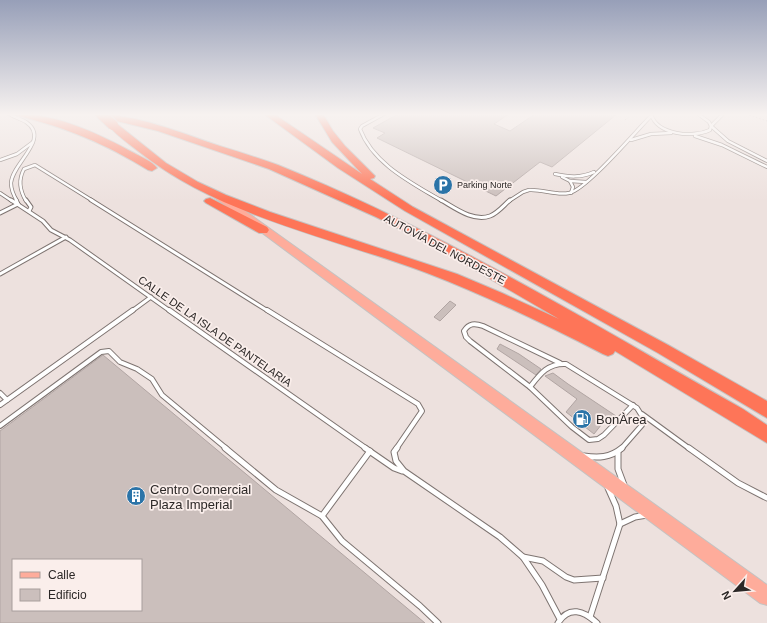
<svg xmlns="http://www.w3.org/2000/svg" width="767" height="623" font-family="Helvetica,sans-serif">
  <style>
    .building { fill: #cbbfbc; stroke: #b1a5a3; fill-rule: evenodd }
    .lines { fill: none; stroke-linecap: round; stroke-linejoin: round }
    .lane-far3-casing { stroke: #7e7471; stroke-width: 4 }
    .lane-far2-casing { stroke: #7e7471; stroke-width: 5 }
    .lane-far1-casing { stroke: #7e7471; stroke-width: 6 }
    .lane-casing { stroke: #7e7471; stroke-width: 7 }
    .primary-casing { stroke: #c4c3c2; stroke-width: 2 }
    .highway-casing { stroke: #c4c3c2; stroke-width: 2 }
    .path { stroke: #a89f9d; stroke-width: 1; stroke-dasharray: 1.5 2; stroke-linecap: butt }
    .lane-far3 { stroke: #fff; stroke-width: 2.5 }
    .lane-far2 { stroke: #fff; stroke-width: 3 }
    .lane-far1 { stroke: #fff; stroke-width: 4 }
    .lane { stroke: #fff; stroke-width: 5 }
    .primary { fill: #feac9b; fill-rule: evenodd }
    .highway { fill: #fe7558; fill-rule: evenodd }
    .highway-bridge-casing { stroke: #c4c3c2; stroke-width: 12; stroke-linecap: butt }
    .highway-bridge { stroke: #fe7558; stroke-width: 10 }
    .labels { text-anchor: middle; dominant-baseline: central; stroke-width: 3.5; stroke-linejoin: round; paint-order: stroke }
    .far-poi-label { font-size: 9px; fill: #2b2726; stroke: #faeeeb; text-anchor: start }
    .street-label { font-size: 11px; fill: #2b2726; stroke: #faeeeb }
    .near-poi-label { font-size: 13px; fill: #2b2726; stroke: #faeeeb; text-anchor: start }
  </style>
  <rect width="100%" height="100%" fill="#ede1de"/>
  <g class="building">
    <polygon points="398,114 509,114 494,124 510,131 535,114 617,114 552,167 540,162 496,196 377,138 385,133 373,128"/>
    <polygon points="450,301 456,305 440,321 434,317"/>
    <polygon points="500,344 519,354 541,369 536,375 497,349"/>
    <path d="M103,355L425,623H0V431ZM13,560H141V610H13Z"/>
    <polygon points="553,373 568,384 616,416 605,420 594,434 566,412 577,399 545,376"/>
  </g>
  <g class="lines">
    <g class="lane-far3-casing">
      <g id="lane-far3">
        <path d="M9,114C14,117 21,119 26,122C51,139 12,163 11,183C11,190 14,196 17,201"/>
        <path d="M384,114L362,126L360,129C373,164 412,183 442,201"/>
        <path d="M651,114C657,135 693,138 710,130L711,126L709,122L698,114"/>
        <polyline points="723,114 711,126 728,141 767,161"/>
        <polyline points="695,136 722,145 767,167"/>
        <polyline points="631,140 651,134 671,133"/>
        <polyline points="0,160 17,154 33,142"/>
        <path d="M555,174C569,177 581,178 594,172"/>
        <polyline points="562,177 570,181 586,182"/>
        <polyline points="570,181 573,187 571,193"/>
        <polyline points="0,193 12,201"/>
        <path d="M26,201C20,191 18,180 24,169L35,165L93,201"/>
        <path d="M509,201L523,192L529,190C542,189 556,196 569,193C586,190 635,132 650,117"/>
      </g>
    </g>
    <g class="lane-far2-casing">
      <g id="lane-far2">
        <polyline points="11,200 43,221 51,230 70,240 170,311"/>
        <polyline points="16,200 18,204"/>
        <polyline points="26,200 31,207 29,211"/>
        <polyline points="91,200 268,311"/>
        <path d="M441,200C455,208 473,222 490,216C498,213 504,205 510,200"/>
        <polyline points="0,213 18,204"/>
        <polyline points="0,274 66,237"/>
        <polyline points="132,311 151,297"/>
      </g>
    </g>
    <g class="lane-far1-casing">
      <g id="lane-far1">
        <polyline points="169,310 367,449"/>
        <polyline points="267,310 418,404 422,411 396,449"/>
        <path d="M560,363L483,326C475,323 469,323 464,331L466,337L470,341L530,387L572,427L589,440L598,439L604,435L633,405"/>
        <path d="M530,387C540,374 548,363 566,364L637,408L642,416V425L621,449"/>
        <polyline points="0,393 7,400"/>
        <polyline points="0,405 133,310"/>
        <polyline points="642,414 690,449"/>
        <polyline points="0,426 101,352 109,351 120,362 137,369 152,379 162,395 227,449"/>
      </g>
    </g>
    <g class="lane-casing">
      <g id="lane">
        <polyline points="225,448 276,490 322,516 342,541 420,606 438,623"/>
        <polyline points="365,448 394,468 402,471"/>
        <polyline points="397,448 394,452 396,461 404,471 500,537 523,557 542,585 560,619"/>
        <polyline points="689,448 738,483 767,498"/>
        <polyline points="618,453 618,469 624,485"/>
        <path d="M584,456C598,458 610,458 622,448"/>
        <polyline points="322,516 370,451"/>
        <polyline points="620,524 635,517 647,515"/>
        <polyline points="523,557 543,561 566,577 574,580 603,578"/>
        <polyline points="590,617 620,524 616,506 608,488"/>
        <path d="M558,623C569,605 584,611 597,623"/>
      </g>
    </g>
    <g class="primary-casing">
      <polygon id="primary" points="217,192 220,193 767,585 767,605 760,603 214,197 212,195 214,193"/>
    </g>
    <g class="highway-casing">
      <g id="highway">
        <path d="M18,114C58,114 99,134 134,153C141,157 152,161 157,168L152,171L148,170C106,144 67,128 19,116Z"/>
        <path d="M95,114C136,114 181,133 220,146C239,152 259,158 278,165C441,231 591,323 743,409L767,425V443L615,351L613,354L608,356L603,354C545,324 487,296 427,273C331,237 219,216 138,151C128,143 116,135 108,125L113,122L116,123L166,163L198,182L226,195L270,212L457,274L502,293L559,319L434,246L376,217L269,169L158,131L96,116Z"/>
        <polygon points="264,114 274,114 362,174 332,142 315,114 323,114 333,131 345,146 375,176 374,178 370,179 413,207 668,345 767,401 767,418 658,353 405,211 338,168"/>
        <polygon points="210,198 267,227 269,230 267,233 259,233 206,203 204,201 206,199"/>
      </g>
    </g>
    <g class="path">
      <polyline points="746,114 767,121"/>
      <polyline points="625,120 632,114"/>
    </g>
    <use href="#lane-far3" class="lane-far3"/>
    <use href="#lane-far2" class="lane-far2"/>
    <use href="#lane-far1" class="lane-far1"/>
    <use href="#lane" class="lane"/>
    <use href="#primary" class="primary"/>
    <use href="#highway" class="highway"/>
    <g class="highway-bridge-casing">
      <polyline id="highway-bridge" points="101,114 113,125"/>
    </g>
    <use href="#highway-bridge" class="highway-bridge"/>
  </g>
  <linearGradient id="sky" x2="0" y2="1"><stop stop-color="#979fb8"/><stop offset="0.57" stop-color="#f7f2f0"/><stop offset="1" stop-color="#f7f2f0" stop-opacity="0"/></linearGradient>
  <rect width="767" height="201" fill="url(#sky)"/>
  <defs>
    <g id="parking-disc" transform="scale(1)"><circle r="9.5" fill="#2b74a8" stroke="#faeeeb"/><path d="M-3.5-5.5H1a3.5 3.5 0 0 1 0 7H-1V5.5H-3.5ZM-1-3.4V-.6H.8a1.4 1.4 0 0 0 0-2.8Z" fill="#fff"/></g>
    <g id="fuel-disc" transform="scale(1)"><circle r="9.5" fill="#2b74a8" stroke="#faeeeb"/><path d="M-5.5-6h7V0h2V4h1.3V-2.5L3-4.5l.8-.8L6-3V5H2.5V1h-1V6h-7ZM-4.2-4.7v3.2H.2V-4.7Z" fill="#fff"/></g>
    <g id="building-disc" transform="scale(1)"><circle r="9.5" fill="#2b74a8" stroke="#faeeeb"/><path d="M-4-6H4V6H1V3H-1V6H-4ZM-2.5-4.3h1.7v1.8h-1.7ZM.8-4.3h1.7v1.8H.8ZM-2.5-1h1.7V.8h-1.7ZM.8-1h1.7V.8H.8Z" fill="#fff"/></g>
  </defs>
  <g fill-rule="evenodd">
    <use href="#parking-disc" x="443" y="185"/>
    <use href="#fuel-disc" x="582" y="419"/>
    <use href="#building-disc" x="136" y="496"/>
  </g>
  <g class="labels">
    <g class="far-poi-label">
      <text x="457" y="185">Parking Norte</text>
    </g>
    <g class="street-label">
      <text transform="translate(445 249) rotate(28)">AUTOVÍA DEL NORDESTE</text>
      <text transform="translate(215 331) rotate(35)">CALLE DE LA ISLA DE PANTELARIA</text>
    </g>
    <g class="near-poi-label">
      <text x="596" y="419">BonÀrea</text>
      <text x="150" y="489">Centro Comercial<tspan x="150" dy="15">Plaza Imperial</tspan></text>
    </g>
  </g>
  <rect x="12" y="559" width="130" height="52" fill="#faeeeb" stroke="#a79e9c"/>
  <rect x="20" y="572" width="20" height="6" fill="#feac9b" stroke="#a79e9c"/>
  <text x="48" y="579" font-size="12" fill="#2b2726">Calle</text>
  <rect x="20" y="589" width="20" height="12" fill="#cbbfbc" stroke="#a79e9c"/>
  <text x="48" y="599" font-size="12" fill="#2b2726">Edificio</text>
  <g transform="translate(735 591) rotate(243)" stroke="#faeeeb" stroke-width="3" paint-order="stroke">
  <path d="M0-3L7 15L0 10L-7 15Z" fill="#2b2726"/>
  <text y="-6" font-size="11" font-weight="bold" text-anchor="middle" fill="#2b2726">N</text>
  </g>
</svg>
